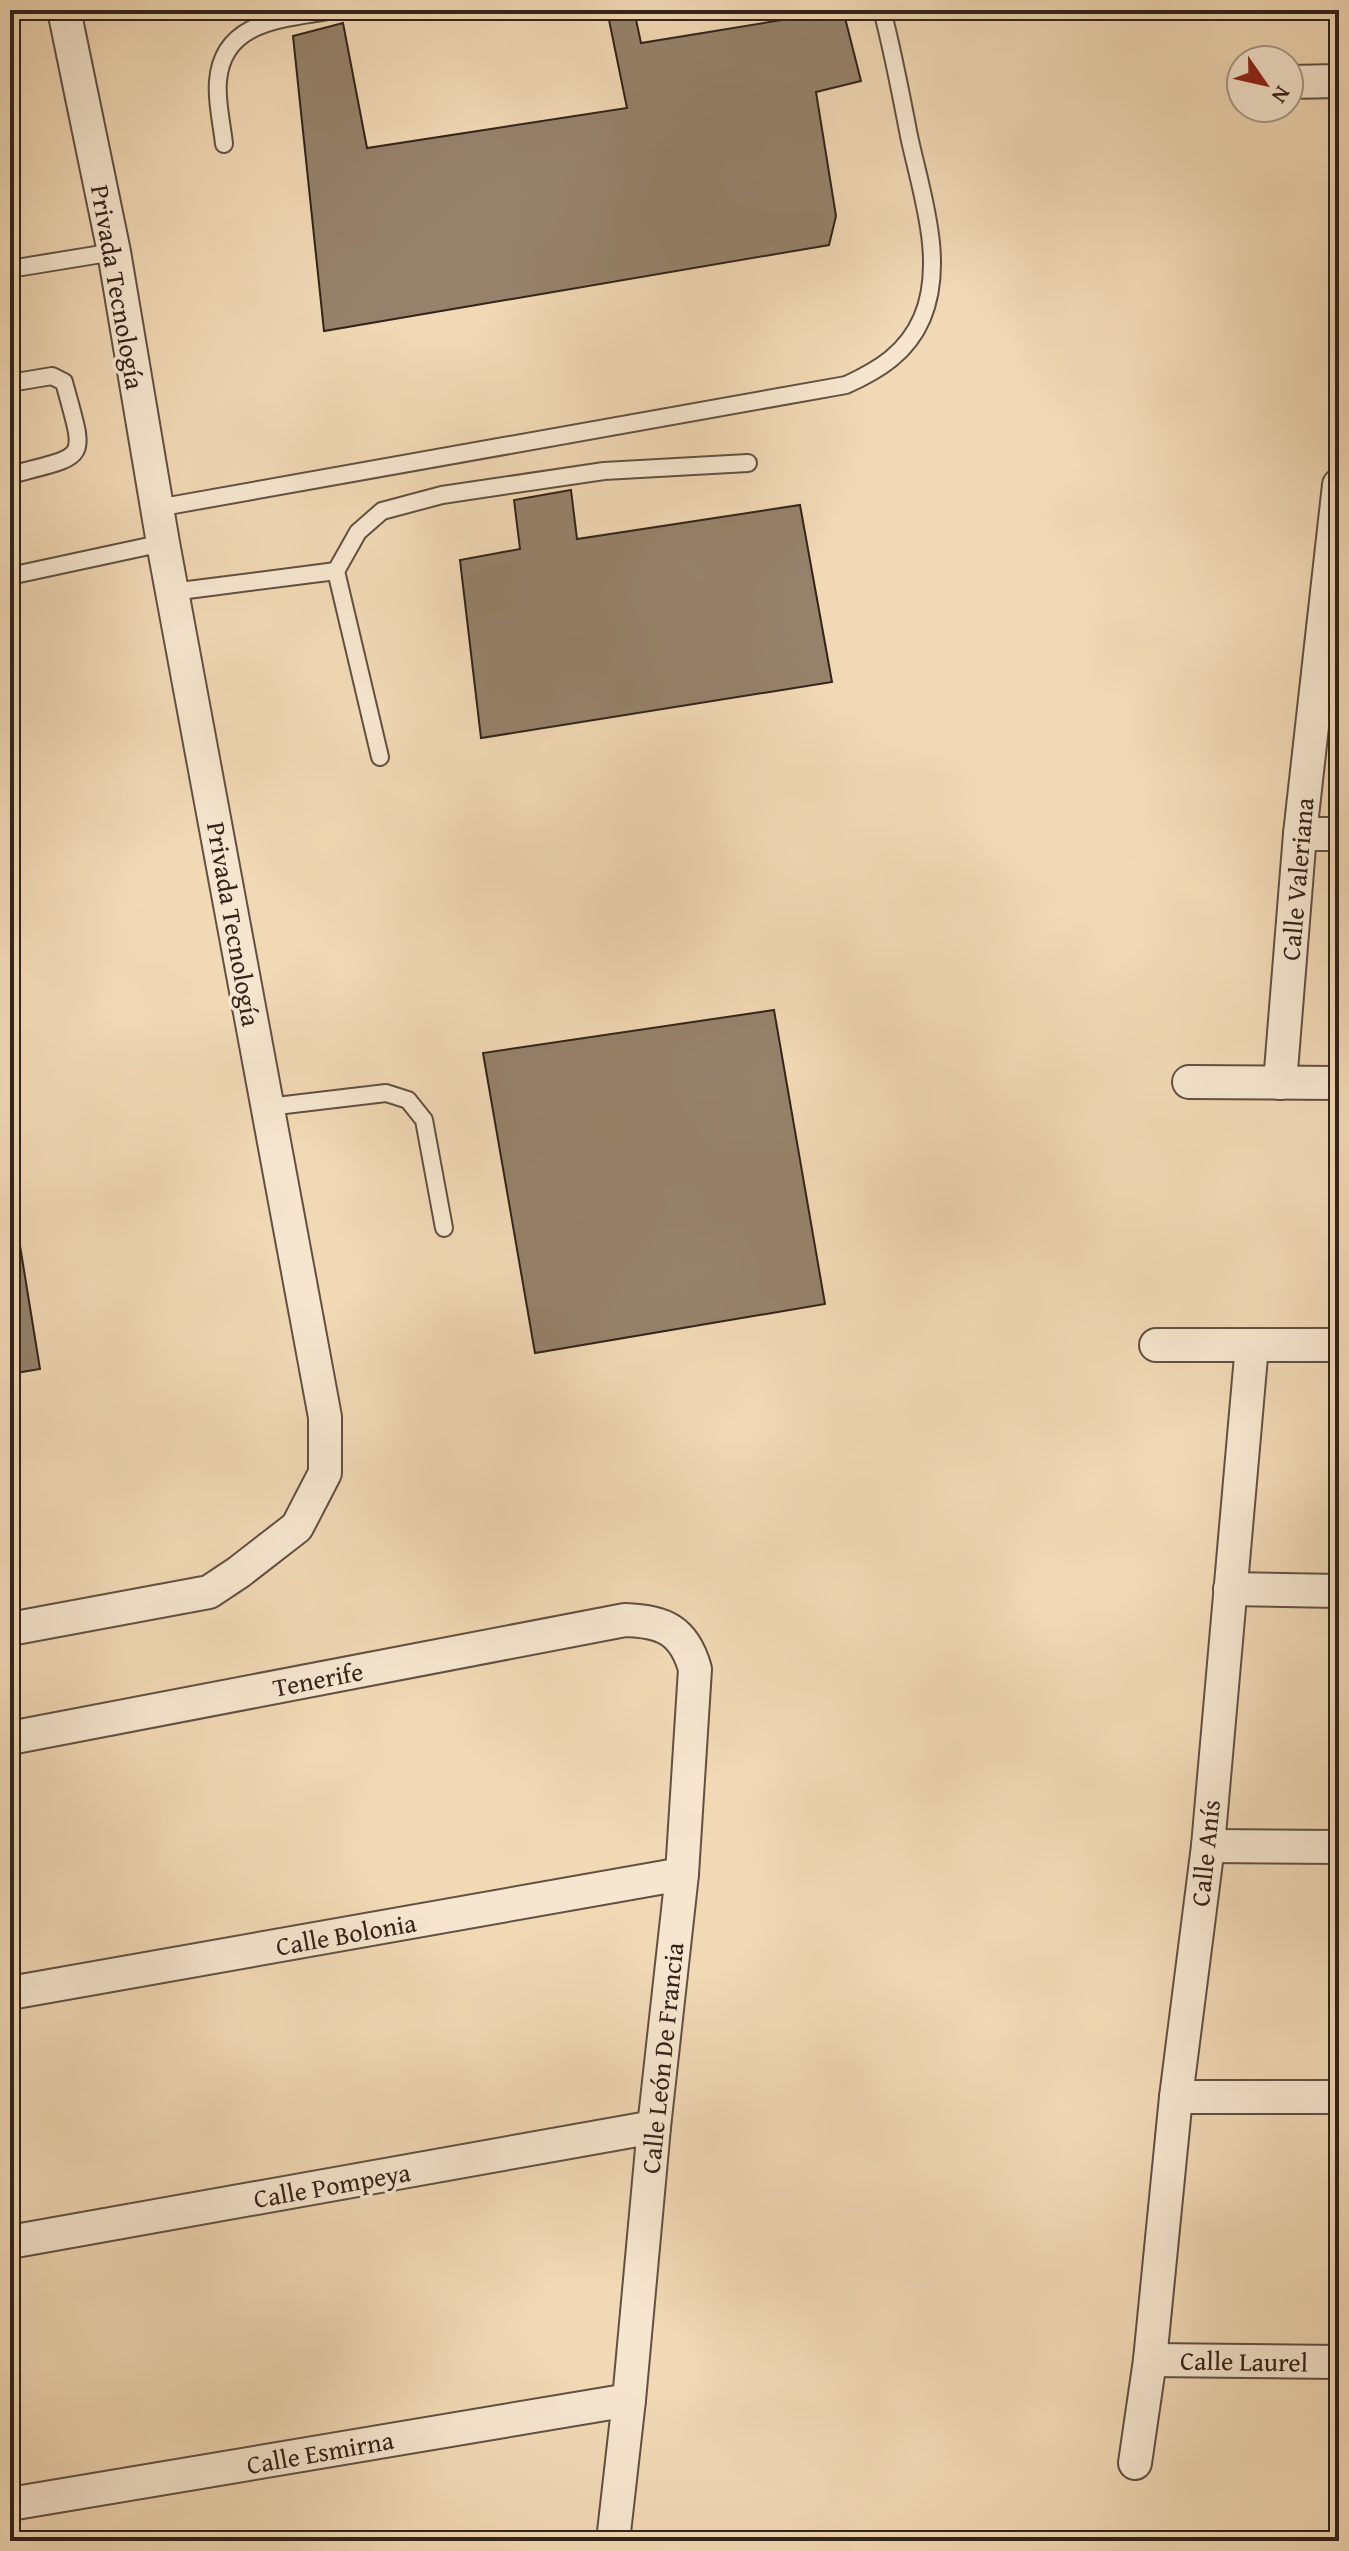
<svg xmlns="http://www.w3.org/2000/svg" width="1349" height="2551" font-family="'Gentium Book Plus',serif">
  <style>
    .building { fill: #96826b; stroke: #33231b; stroke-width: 2 }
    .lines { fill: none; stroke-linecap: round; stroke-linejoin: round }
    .lane-casing { stroke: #625042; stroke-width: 20 }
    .street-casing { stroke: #625042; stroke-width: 36 }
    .lane { stroke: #f6e6cf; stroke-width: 16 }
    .street { stroke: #f6e6cf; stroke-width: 32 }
    .labels { text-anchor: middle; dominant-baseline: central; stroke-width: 7; stroke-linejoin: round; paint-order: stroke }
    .street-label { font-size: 26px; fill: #33231b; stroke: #f6e6cf }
  </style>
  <rect width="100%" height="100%" fill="#f1d9b5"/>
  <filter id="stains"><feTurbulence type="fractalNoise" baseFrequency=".0025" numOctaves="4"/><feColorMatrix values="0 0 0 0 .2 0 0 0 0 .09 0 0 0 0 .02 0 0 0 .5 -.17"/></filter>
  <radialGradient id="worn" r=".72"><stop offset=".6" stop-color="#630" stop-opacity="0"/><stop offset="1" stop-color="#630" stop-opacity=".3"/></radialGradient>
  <g class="building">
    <polygon points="607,10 634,10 641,43 843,10 861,81 816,92 836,216 829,245 324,331 293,36 343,23 367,148 627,108"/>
    <polygon points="571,490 577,539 800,505 832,682 481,738 460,560 520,549 514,500"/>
    <polygon points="774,1010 825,1304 535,1353 483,1053"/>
    <polygon points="10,1184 40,1369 10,1374"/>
  </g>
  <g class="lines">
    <g class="lane-casing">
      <g id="lane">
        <path d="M224,144C222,124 216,101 218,81C223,19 286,19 334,10"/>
        <polyline points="10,269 114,252"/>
        <path d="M10,383L52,376L64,382C86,463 90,454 10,475"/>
        <path d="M157,508L846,385C879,370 907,353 922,318C946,262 921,192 909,136C901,94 893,52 882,10"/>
        <polyline points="336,571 358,532 382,511 442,495 604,471 748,463"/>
        <polyline points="10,576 163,543"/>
        <polyline points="172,592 336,571 380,757"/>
        <polyline points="268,1107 386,1093 408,1100 424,1120 444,1228"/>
      </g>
    </g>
    <g class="street-casing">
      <g id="street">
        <polyline points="1289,82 1339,81"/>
        <polyline points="1300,834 1339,834"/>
        <polyline points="1189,1082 1339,1083"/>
        <polyline points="1280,1083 1300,834 1339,485"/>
        <polyline points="1156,1345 1339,1345"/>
        <polyline points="1230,1589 1339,1591"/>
        <polyline points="10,1629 209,1592 239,1572 297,1527 325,1473 325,1417 163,543 114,252 64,10"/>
        <path d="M10,1738L625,1620C663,1621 684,1630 695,1669L682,1874L654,2127L629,2400L613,2541"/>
        <polyline points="1208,1846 1339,1847"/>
        <polyline points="10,1993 682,1874"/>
        <polyline points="1176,2097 1339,2097"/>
        <polyline points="10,2242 654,2127"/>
        <polyline points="1150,2360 1339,2362"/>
        <polyline points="1135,2463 1150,2360 1176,2097 1208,1846 1252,1345"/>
        <polyline points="10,2504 629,2400"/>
      </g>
    </g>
    <use href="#lane" class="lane"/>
    <use href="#street" class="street"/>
  </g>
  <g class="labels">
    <g class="street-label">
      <text transform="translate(118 287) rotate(80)">Privada Tecnología</text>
      <text transform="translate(1297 879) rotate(-85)">Calle Valeriana</text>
      <text transform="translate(234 924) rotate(80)">Privada Tecnología</text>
      <text transform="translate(318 1679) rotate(-11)">Tenerife</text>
      <text transform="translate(1205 1853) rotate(-84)">Calle Anís</text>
      <text transform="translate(346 1934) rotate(-10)">Calle Bolonia</text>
      <text transform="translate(662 2058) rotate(-84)">Calle León De Francia</text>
      <text transform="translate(332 2185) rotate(-10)">Calle Pompeya</text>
      <text transform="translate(1244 2361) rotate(1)">Calle Laurel</text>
      <text transform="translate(320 2452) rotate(-10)">Calle Esmirna</text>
    </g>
  </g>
  <rect width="1349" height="2551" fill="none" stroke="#f1d9b5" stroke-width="40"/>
  <rect x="12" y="12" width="1325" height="2527" fill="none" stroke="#33231b" stroke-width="4"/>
  <rect x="20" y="20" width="1309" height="2511" fill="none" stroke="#33231b" stroke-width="2"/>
  <g transform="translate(1265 84) rotate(124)"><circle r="38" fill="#f6e6cf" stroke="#a89887" stroke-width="2"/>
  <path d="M0-6L14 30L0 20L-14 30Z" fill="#8f2418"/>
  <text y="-12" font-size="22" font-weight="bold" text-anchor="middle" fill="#33231b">N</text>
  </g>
  <rect width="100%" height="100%" filter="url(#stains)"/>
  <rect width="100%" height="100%" fill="url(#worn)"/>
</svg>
